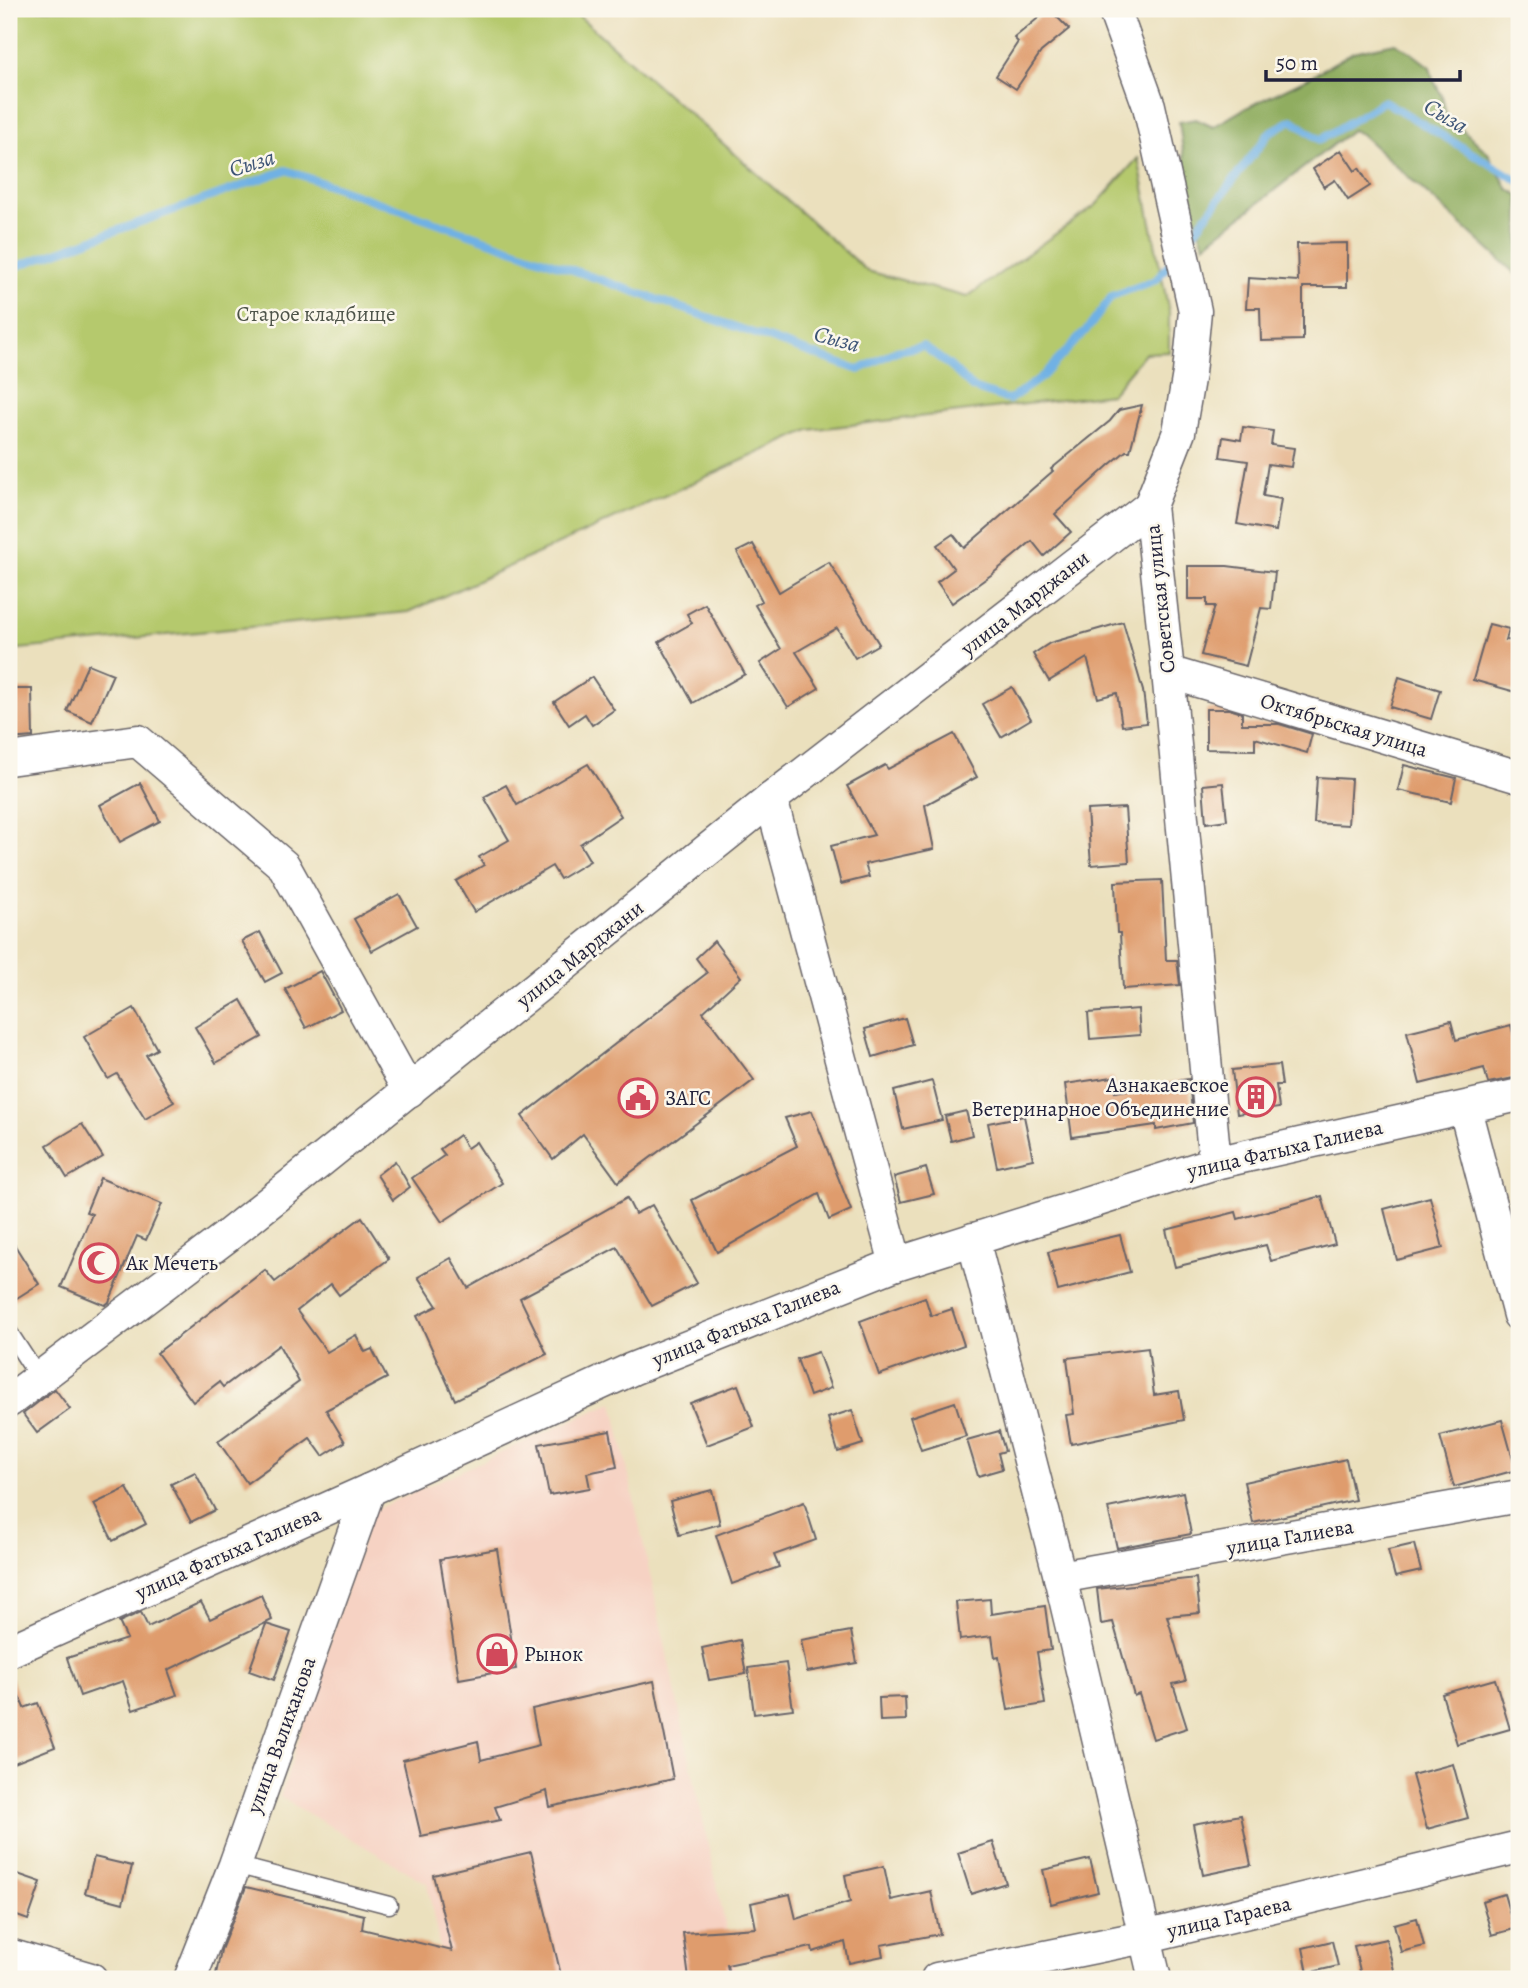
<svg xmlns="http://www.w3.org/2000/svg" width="1528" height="1988" font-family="Alegreya,serif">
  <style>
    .built { fill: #f6d2c3 }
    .green { fill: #b5c96d; stroke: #6c7654; stroke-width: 2 }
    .forest { fill: #90ad60; stroke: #59684e; stroke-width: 2 }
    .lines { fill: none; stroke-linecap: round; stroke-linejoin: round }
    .stream { stroke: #70b1e4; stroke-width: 8 }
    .building { fill: #df9c6d }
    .lane-casing { stroke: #686468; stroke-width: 19 }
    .street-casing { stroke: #686468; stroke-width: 35 }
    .lane { stroke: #fff; stroke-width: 16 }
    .street { stroke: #fff; stroke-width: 32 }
    .labels { text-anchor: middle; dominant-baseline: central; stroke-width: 5; stroke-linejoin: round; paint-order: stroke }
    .park-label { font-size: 21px; fill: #4e544a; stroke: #fbf7ec }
    .street-label { font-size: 21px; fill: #22223b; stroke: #fbf7ec }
    .poi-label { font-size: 21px; fill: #22223b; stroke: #fbf7ec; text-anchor: start }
    .water-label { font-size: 23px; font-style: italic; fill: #3d5476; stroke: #fbf7ec }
  </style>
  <rect width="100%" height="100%" fill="#fbf7ec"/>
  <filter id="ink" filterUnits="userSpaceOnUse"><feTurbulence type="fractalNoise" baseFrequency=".0143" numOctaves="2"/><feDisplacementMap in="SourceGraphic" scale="14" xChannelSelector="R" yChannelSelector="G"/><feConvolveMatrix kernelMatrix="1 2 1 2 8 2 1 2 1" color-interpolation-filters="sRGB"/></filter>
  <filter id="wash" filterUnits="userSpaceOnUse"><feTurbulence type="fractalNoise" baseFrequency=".00686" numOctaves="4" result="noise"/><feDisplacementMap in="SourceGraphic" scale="28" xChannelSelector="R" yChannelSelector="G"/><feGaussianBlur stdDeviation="1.57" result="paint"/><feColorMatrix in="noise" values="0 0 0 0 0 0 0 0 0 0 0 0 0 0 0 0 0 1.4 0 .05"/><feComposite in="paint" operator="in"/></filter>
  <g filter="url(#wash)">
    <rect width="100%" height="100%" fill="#ebe0bd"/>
    <polygon class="built" points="613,1402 737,1979 436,1979 441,1954 427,1883 280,1797 372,1511"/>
    <polygon class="green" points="9,9 571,9 867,271 967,297 1096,205 1138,158 1169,312 1169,352 1145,353 1111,394 809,430 409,612 9,650"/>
    <polygon class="forest" points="1395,43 1409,51 1430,67 1433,79 1442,96 1446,114 1488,153 1508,189 1519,195 1519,277 1361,134 1352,130 1204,245 1190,202 1179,122 1196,119 1213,127 1244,109 1308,78 1353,52"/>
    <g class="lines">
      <g class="stream">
        <polyline points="1187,241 1270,132 1292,120 1320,140 1384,101 1519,181"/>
        <polyline points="9,269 286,170 859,370 896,351 923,346 949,365 973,388 1009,400 1042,377 1090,326 1112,296 1156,280 1175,256"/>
      </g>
    </g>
    <g id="blocks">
      <g class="building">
        <polygon points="1049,9 1069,29 1041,52 1016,89 996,76 1018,42 1014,38"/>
        <polygon points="1341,150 1355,171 1359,168 1370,186 1348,200 1335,180 1324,187 1313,169"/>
        <polygon points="1347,243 1347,287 1303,287 1303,340 1261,341 1260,308 1246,308 1248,278 1298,281 1297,244"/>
        <polygon points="1142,405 1130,451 1126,451 1109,465 1055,514 1071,532 1044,556 1032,541 991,575 952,603 937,582 954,569 937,545 953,534 964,548 1053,471 1051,469 1110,421 1119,410"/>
        <polygon points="1243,427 1273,431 1271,445 1294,448 1291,467 1268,464 1263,496 1281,499 1276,531 1237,524 1248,461 1220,457 1223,437 1241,440"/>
        <polygon points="753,544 779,592 829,562 879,644 855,658 837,628 796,652 819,688 788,707 760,663 781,649 755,605 762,601 737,552"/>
        <polygon points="1188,566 1227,566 1275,572 1271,609 1261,608 1246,666 1201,655 1215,606 1207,606 1207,599 1188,599"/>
        <polygon points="705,604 745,674 693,703 659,642 692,623 687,614"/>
        <polygon points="1123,622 1143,691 1147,723 1122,726 1117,693 1098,698 1087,658 1049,681 1033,654 1050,643"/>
        <polygon points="1489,624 1509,629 1506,640 1519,641 1519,693 1473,680"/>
        <polygon points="88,664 113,674 92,722 67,711"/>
        <polygon points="592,677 614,710 592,725 585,714 569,725 554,702"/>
        <polygon points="1399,677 1440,690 1431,719 1390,707"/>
        <polygon points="1012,687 1031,719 1001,737 982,704"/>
        <polygon points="9,689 32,689 33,737 9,739"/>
        <polygon points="1206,709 1229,709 1242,713 1242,724 1279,724 1312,734 1307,753 1255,738 1255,750 1206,749"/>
        <polygon points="954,734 977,777 925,805 934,849 865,864 869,877 841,884 831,846 874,835 847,786 885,765 888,769"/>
        <polygon points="588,764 621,816 580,844 590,861 560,879 552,866 474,912 456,881 484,865 479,857 509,840 484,797 506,785 517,805"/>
        <polygon points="1404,765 1456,778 1451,802 1398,790"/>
        <polygon points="1317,777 1351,779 1348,825 1314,823"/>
        <polygon points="140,783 160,821 120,842 100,805"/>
        <polygon points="1223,783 1227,820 1206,823 1203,785"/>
        <polygon points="1125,808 1129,862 1091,865 1087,810"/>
        <polygon points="1162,880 1166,960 1177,960 1180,985 1123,989 1120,933 1117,933 1115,882"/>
        <polygon points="399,894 417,926 372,951 354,919"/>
        <polygon points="260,932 282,973 265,982 242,941"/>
        <polygon points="714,941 741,977 703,1012 754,1080 618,1182 583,1134 553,1159 522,1116 707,973 696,958"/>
        <polygon points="320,971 341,1010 306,1028 285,989"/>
        <polygon points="241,1000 262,1037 216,1063 195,1027"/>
        <polygon points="134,1008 157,1049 146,1055 174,1102 145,1119 117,1074 108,1079 84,1037"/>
        <polygon points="1138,1009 1140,1035 1090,1039 1088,1013"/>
        <polygon points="905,1018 913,1045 873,1057 865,1029"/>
        <polygon points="1451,1021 1456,1040 1511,1025 1519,1057 1519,1077 1488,1083 1484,1068 1420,1084 1407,1032"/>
        <polygon points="1279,1065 1282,1085 1276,1085 1279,1108 1237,1114 1232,1070"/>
        <polygon points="1113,1077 1115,1092 1189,1079 1193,1123 1156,1130 1156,1125 1072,1137 1065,1084"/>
        <polygon points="932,1081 942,1120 903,1129 894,1091"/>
        <polygon points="812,1111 851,1210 829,1220 819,1194 717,1252 692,1200 797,1146 785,1118"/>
        <polygon points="966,1111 972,1135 951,1141 945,1116"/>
        <polygon points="1024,1116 1033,1159 997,1167 988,1123"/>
        <polygon points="82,1124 103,1157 67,1178 47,1145"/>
        <polygon points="459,1135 467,1148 476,1142 502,1183 442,1222 412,1178 445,1155 440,1149"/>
        <polygon points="395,1161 410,1187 393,1200 377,1175"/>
        <polygon points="926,1168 934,1194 901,1202 894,1177"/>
        <polygon points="100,1178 162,1204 146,1240 137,1236 109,1302 105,1305 61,1287 92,1214 86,1212"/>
        <polygon points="1322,1196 1335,1244 1271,1261 1266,1245 1175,1267 1166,1230 1236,1212 1238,1219"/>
        <polygon points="1430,1197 1443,1248 1397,1260 1384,1209"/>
        <polygon points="627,1198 635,1214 652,1205 697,1283 652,1306 617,1247 520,1298 547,1354 455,1400 417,1316 437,1306 418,1277 451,1258 468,1288"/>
        <polygon points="362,1217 389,1259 339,1295 331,1284 297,1311 327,1352 356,1335 365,1352 372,1349 387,1378 326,1410 345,1442 323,1456 310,1438 247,1483 218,1441 299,1382 279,1345 223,1387 219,1382 193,1402 157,1353 265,1270 275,1282"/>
        <polygon points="1120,1235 1130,1272 1058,1291 1048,1252"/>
        <polygon points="9,1236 39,1284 9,1303"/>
        <polygon points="925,1297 931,1316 952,1309 964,1345 879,1375 860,1321"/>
        <polygon points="1148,1348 1154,1395 1179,1391 1184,1420 1071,1444 1066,1415 1074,1414 1067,1358"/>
        <polygon points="818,1352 831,1388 810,1396 797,1359"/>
        <polygon points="738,1385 754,1427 707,1445 690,1403"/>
        <polygon points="55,1389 70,1409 37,1433 23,1414"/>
        <polygon points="955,1402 966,1436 921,1450 910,1417"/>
        <polygon points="852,1410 863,1444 838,1452 828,1418"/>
        <polygon points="1502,1420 1516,1470 1454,1487 1440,1436"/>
        <polygon points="610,1431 617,1467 587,1473 590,1488 549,1495 539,1444"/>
        <polygon points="999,1431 1005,1451 998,1453 1002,1469 978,1476 967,1440"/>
        <polygon points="1346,1459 1355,1500 1253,1523 1244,1482"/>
        <polygon points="195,1472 215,1510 191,1522 171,1484"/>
        <polygon points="127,1488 146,1524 113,1541 94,1504"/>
        <polygon points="712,1490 720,1524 679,1535 670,1501"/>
        <polygon points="1183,1492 1191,1534 1117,1548 1108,1508"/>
        <polygon points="804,1502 816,1540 774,1555 779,1567 732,1584 716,1535"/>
        <polygon points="1414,1544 1421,1571 1395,1577 1388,1550"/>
        <polygon points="497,1549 516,1669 459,1679 440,1559"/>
        <polygon points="1196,1578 1200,1613 1167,1616 1186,1681 1173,1684 1187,1728 1153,1739 1139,1694 1134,1696 1113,1622 1101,1624 1097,1589"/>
        <polygon points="261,1595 272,1620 168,1670 177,1695 133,1710 123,1681 80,1696 67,1658 127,1639 119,1622 141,1612 148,1627 201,1602 210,1619"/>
        <polygon points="990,1599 991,1614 1045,1606 1051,1650 1037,1652 1045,1704 1008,1710 999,1657 995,1658 992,1636 960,1640 956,1602"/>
        <polygon points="266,1624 291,1632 274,1680 249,1671"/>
        <polygon points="851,1631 857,1663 807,1672 801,1640"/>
        <polygon points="740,1640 746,1674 709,1680 702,1648"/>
        <polygon points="786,1663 793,1709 754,1714 748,1668"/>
        <polygon points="9,1672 24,1708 38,1703 55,1747 9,1765"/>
        <polygon points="1495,1679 1510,1729 1457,1744 1442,1694"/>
        <polygon points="654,1681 673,1779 550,1807 547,1791 495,1807 500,1820 421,1836 403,1760 478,1741 481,1760 539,1745 532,1709"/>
        <polygon points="905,1697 906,1720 880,1721 879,1698"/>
        <polygon points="1453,1764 1468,1818 1427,1829 1412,1775"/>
        <polygon points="1241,1815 1251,1865 1203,1875 1193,1824"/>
        <polygon points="993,1842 1006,1883 971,1894 958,1853"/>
        <polygon points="531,1852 562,1979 215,1979 221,1950 246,1887 364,1915 362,1929 452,1951 433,1875"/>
        <polygon points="94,1857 132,1866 123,1903 85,1893"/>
        <polygon points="1090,1859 1098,1892 1051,1904 1043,1870"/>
        <polygon points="884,1866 891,1900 931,1891 940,1934 881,1945 883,1956 849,1963 845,1942 813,1952 812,1947 727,1965 729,1975 689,1979 683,1933 756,1928 751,1903 790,1894 796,1919 850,1902 845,1875"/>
        <polygon points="9,1871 41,1882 28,1920 9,1913"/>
        <polygon points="1504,1894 1514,1929 1492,1935 1482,1901"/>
        <polygon points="1417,1918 1424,1946 1401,1952 1394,1924"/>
        <polygon points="1386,1939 1395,1974 1375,1979 1362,1979 1354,1946"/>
        <polygon points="1332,1941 1338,1966 1308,1973 1303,1948"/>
      </g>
    </g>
  </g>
  <g filter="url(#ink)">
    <use href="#blocks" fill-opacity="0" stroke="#686468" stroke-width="2"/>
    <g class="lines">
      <g class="lane-casing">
        <g id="lane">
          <polyline points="9,1332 39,1378"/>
          <polyline points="235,1865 389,1905"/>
        </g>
      </g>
      <g class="street-casing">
        <g id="street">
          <polyline points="1114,9 1149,106 1195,311 1189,373 1179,432 1150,506 1168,672 1215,1163"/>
          <polyline points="1168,672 1519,777"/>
          <polyline points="9,759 138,741 284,866 409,1091"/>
          <polyline points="771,799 896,1264"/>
          <polyline points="1465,1109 1519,1315"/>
          <polyline points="973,1239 1060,1577 1155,1979"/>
          <polyline points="9,1401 226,1237 771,799 1150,506"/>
          <polyline points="1060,1577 1519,1496"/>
          <polyline points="9,1651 369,1490 632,1369 896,1264 1215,1163 1519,1095"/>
          <polyline points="9,1955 91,1979"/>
          <polyline points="190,1979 235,1865 369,1490"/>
          <polyline points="937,1979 1144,1937 1519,1847"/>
        </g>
      </g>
      <use href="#lane" class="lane"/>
      <use href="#street" class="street"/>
    </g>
  </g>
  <defs>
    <g id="building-ring" transform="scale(2.0125)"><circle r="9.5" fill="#fbf7ec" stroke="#d1495b" stroke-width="1.5"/><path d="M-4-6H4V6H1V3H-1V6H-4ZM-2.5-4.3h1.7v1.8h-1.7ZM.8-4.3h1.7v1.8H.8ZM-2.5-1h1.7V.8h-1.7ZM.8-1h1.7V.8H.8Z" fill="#d1495b"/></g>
    <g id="civic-ring" transform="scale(2.0125)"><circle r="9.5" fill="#fbf7ec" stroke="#d1495b" stroke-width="1.5"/><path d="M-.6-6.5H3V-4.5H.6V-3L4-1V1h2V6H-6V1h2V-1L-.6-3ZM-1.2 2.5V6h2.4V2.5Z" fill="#d1495b"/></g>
    <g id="mosque-ring" transform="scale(2.0125)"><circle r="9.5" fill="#fbf7ec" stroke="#d1495b" stroke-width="1.5"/><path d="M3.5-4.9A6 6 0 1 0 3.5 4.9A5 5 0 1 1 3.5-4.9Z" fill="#d1495b"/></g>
    <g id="shop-ring" transform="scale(2.0125)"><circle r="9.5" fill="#fbf7ec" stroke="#d1495b" stroke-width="1.5"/><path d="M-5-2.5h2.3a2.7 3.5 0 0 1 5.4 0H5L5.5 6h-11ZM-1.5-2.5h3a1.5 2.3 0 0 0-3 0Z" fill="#d1495b"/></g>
  </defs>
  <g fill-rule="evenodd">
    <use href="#building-ring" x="1256" y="1097"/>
    <use href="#civic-ring" x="638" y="1098"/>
    <use href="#mosque-ring" x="99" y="1263"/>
    <use href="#shop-ring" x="497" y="1654"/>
  </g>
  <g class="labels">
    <g class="park-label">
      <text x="316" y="314">Старое кладбище</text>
    </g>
    <g class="street-label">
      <text transform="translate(1160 599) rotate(-96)">Советская улица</text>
      <text transform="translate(1025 603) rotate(-38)">улица Марджани</text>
      <text transform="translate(1344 725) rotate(17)">Октябрьская улица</text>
      <text transform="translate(580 954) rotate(-39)">улица Марджани</text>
      <text transform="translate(1285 1149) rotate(-13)">улица Фатыха Галиева</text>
      <text transform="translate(746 1323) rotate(-22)">улица Фатыха Галиева</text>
      <text transform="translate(1290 1537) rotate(-10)">улица Галиева</text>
      <text transform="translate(228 1553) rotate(-24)">улица Фатыха Галиева</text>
      <text transform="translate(281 1735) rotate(-70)">улица Валиханова</text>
      <text transform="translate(1229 1917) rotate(-13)">улица Гараева</text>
    </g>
    <g class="poi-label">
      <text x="1229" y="1085" text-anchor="end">Азнакаевское<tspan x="1229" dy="24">Ветеринарное Объединение</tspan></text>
      <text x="665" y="1098">ЗАГС</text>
      <text x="126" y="1263">Ак Мечеть</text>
      <text x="524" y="1654">Рынок</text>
    </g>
    <g class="water-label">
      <text transform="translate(1446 116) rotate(31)">Сыза</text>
      <text transform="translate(252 163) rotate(-17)">Сыза</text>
      <text transform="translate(837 339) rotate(15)">Сыза</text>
    </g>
  </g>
  <rect width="1528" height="1988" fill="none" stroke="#fbf7ec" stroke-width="35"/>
  <path d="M1266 70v10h194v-10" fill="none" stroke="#22223b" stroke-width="3.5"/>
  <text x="1276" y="70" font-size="21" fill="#22223b" stroke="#fbf7ec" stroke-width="5" paint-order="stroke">50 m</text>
</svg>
